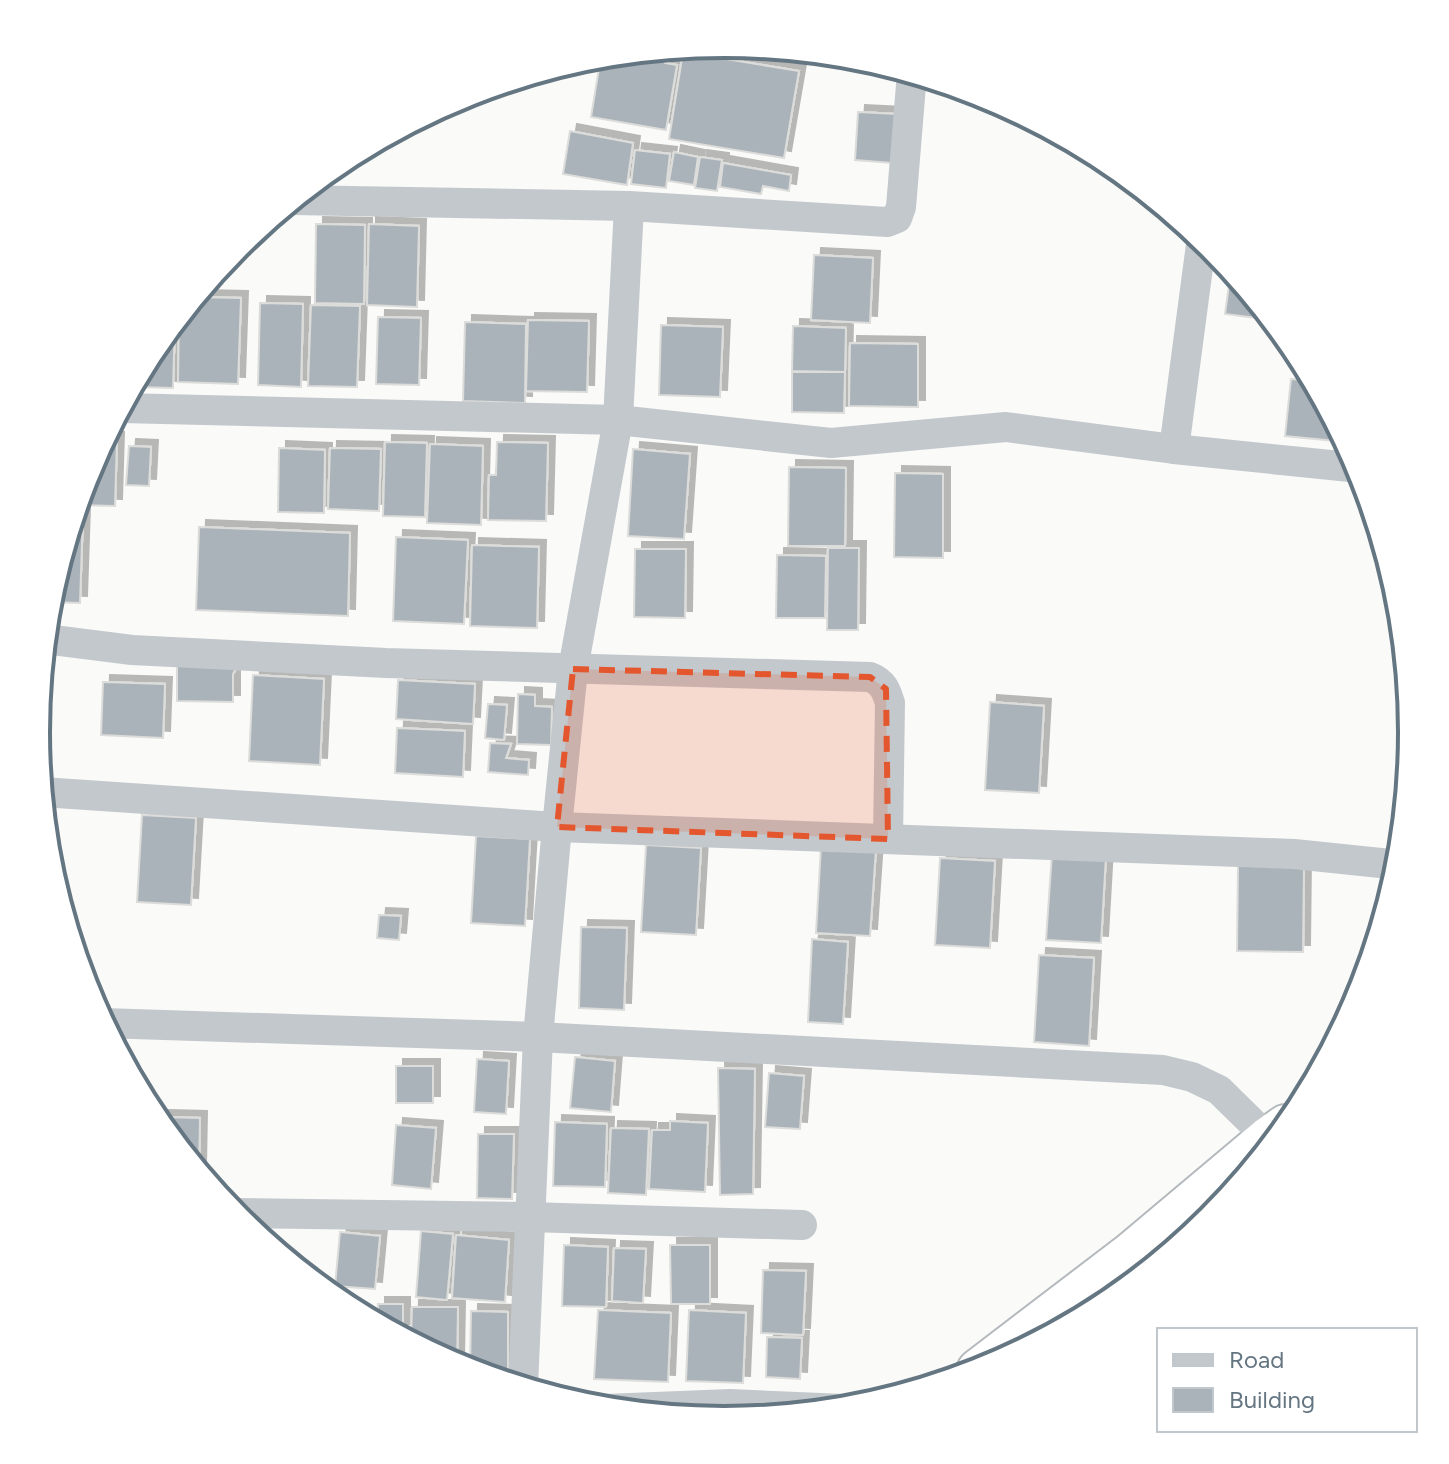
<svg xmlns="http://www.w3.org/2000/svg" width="1449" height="1464" font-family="Figtree,sans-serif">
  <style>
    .building { fill: #aab3b9; stroke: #dcdcda; stroke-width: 2; filter: url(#shadow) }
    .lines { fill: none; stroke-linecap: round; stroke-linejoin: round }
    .highway-casing { stroke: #b4b9bd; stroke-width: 48 }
    .street { stroke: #c3c8cc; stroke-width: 30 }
    .highway { stroke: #fff; stroke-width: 44 }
    .marked { fill: #e4572e; fill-opacity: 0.2; stroke: #e4572e; stroke-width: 6; stroke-dasharray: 16 10; stroke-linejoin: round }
    .rim { fill: none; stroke: #657683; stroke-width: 4 }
  </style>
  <defs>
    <filter id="shadow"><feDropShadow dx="7" dy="-7" stdDeviation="0" flood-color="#0004"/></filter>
  </defs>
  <rect width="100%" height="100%" fill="#fafaf8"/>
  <g class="building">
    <polygon points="667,49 665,63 677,65 666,130 591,117 601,56"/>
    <polygon points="683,52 799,71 784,158 669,139"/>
    <polygon points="858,112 896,114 892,163 855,160"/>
    <polygon points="570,131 633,143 627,185 563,174"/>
    <polygon points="635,150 670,154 666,188 631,184"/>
    <polygon points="674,152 698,157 694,185 669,181"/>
    <polygon points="700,157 722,160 717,191 695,188"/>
    <polygon points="723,163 791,175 789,191 763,186 761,194 720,187"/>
    <polygon points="316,224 365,225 364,304 315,303"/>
    <polygon points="369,224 419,226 417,307 367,305"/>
    <polygon points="814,255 873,258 870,323 811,320"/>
    <polygon points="1231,270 1232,270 1273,320 1225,314"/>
    <polygon points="195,297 241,298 238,384 178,382 179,316"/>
    <polygon points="260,303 303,304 301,387 258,385"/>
    <polygon points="311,305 360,306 357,387 308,386"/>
    <polygon points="378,317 421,318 419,385 376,384"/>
    <polygon points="528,320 589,321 587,392 526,391"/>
    <polygon points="175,322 173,388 137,387 137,377 152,349"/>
    <polygon points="465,322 526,324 525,403 463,401"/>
    <polygon points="661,325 723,327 720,397 659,395"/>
    <polygon points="793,326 846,328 845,372 792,371"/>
    <polygon points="850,343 918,344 918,407 849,406"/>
    <polygon points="792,372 845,372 844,413 792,412"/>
    <polygon points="1291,379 1314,381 1346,442 1285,436"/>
    <polygon points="105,438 117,439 115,506 77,505 89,468"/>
    <polygon points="385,442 427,443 425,517 383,516"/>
    <polygon points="497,442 548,443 546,521 488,520 489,475 496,475"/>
    <polygon points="430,444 483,446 481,525 427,523"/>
    <polygon points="129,446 151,447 149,486 126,485"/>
    <polygon points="279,448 325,450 324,513 278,512"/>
    <polygon points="330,448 381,449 379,511 328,509"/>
    <polygon points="633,449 690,454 684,539 628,536"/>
    <polygon points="789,467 846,468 845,546 788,546"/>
    <polygon points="895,473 943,474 943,558 894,557"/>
    <polygon points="75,514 83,514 80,603 49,602"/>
    <polygon points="199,527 350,533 348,616 196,610"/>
    <polygon points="396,537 468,540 464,624 393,621"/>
    <polygon points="472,545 539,547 537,628 470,626"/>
    <polygon points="828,548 859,548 858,630 827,630"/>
    <polygon points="635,549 686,549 685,618 634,617"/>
    <polygon points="777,555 826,556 825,618 776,618"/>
    <polygon points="177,663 239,663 233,674 233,702 177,701"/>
    <polygon points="253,675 324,679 320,765 249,761"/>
    <polygon points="398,680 475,684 473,724 396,719"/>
    <polygon points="103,682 165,684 163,738 101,735"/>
    <polygon points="518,694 535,695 535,706 552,707 551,745 517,744"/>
    <polygon points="990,702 1044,706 1039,793 985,790"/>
    <polygon points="488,704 507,705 504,740 485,738"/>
    <polygon points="397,728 465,731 463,777 395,773"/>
    <polygon points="490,743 511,744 506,758 529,760 528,775 488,772"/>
    <polygon points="142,815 196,818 191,905 137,902"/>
    <polygon points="476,836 530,839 525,926 471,923"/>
    <polygon points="646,845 701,848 696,935 641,932"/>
    <polygon points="821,846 876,849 870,936 816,933"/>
    <polygon points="1052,853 1106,856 1101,943 1046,940"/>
    <polygon points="940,858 995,861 990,948 935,945"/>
    <polygon points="1238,865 1304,866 1303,952 1237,951"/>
    <polygon points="379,915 401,916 399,940 377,938"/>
    <polygon points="581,927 627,928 624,1010 579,1008"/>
    <polygon points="812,939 848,942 843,1024 808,1022"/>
    <polygon points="1039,955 1094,958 1089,1046 1034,1042"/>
    <polygon points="575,1057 615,1061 611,1112 570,1108"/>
    <polygon points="477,1059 509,1061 506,1114 474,1112"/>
    <rect x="396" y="1066" width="37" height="37"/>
    <polygon points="718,1068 755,1069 753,1194 720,1195"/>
    <polygon points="769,1073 804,1076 800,1129 765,1127"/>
    <polygon points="162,1117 200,1118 199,1172 161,1126"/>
    <polygon points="670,1121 708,1123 705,1192 649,1189 652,1130 670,1130"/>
    <polygon points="555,1122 607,1124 605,1187 553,1186"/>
    <polygon points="396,1125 436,1128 431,1189 392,1185"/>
    <polygon points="611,1128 649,1129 646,1195 608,1193"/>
    <polygon points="478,1134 514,1134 512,1199 477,1198"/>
    <polygon points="421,1231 453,1234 447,1300 416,1297"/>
    <polygon points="340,1232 380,1236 375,1289 335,1286"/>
    <polygon points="456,1235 509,1240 505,1302 452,1298"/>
    <polygon points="564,1245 608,1247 606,1307 562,1306"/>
    <polygon points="670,1245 710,1245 710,1304 671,1304"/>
    <polygon points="614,1248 646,1249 643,1303 612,1301"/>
    <polygon points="763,1270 806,1271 803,1335 761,1333"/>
    <polygon points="378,1304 403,1304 403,1331 392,1331 378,1323"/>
    <polygon points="412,1307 458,1307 457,1366 411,1341"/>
    <polygon points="598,1310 671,1313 668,1382 594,1379"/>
    <polygon points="689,1310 746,1313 743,1383 686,1381"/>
    <polygon points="471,1311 508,1312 508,1378 493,1378 470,1371"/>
    <polygon points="767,1337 802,1338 800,1379 766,1377"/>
  </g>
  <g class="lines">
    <g class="highway-casing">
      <polyline id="highway" points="979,1371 1131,1255 1269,1139 1286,1127"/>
    </g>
    <g class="street">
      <polyline points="293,200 629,206 887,222 897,218 901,207 912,73"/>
      <polyline points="121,408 618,420 831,443 1006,427 1174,449 1202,237"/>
      <polyline points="1174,449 1360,468"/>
      <path d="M45,639L132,650L386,663L870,677C883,682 886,690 890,703L888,839"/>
      <polyline points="42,792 557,827 1294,854 1400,865"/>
      <polyline points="103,1023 538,1037 1163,1070 1192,1077 1219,1090 1269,1139"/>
      <polyline points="233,1213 528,1217 802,1225"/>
      <polyline points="523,1387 538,1037 557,827 573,669 618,420 629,206"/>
      <polyline points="605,1409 730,1404 844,1409"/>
    </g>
    <use href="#highway" class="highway"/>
  </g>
  <path class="marked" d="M573,669L870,677L886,689L888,839L557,827Z"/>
  <path d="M0 0H1449V1464H0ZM50 732a674 674 0 1 1 1348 0a674 674 0 1 1-1348 0Z" fill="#fff" fill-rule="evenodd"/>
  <path class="rim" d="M50 732a674 674 0 1 1 1348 0a674 674 0 1 1-1348 0Z"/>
  <rect x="1157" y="1328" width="260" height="104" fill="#ffffff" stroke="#c1c8cd" stroke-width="2"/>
  <rect x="1173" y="1354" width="40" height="12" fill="#c3c8cc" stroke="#c1c8cd" stroke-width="2"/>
  <text x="1229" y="1368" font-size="24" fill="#657683">Road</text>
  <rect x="1173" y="1388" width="40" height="24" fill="#aab3b9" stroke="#c1c8cd" stroke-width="2"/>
  <text x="1229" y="1408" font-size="24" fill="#657683">Building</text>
</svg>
